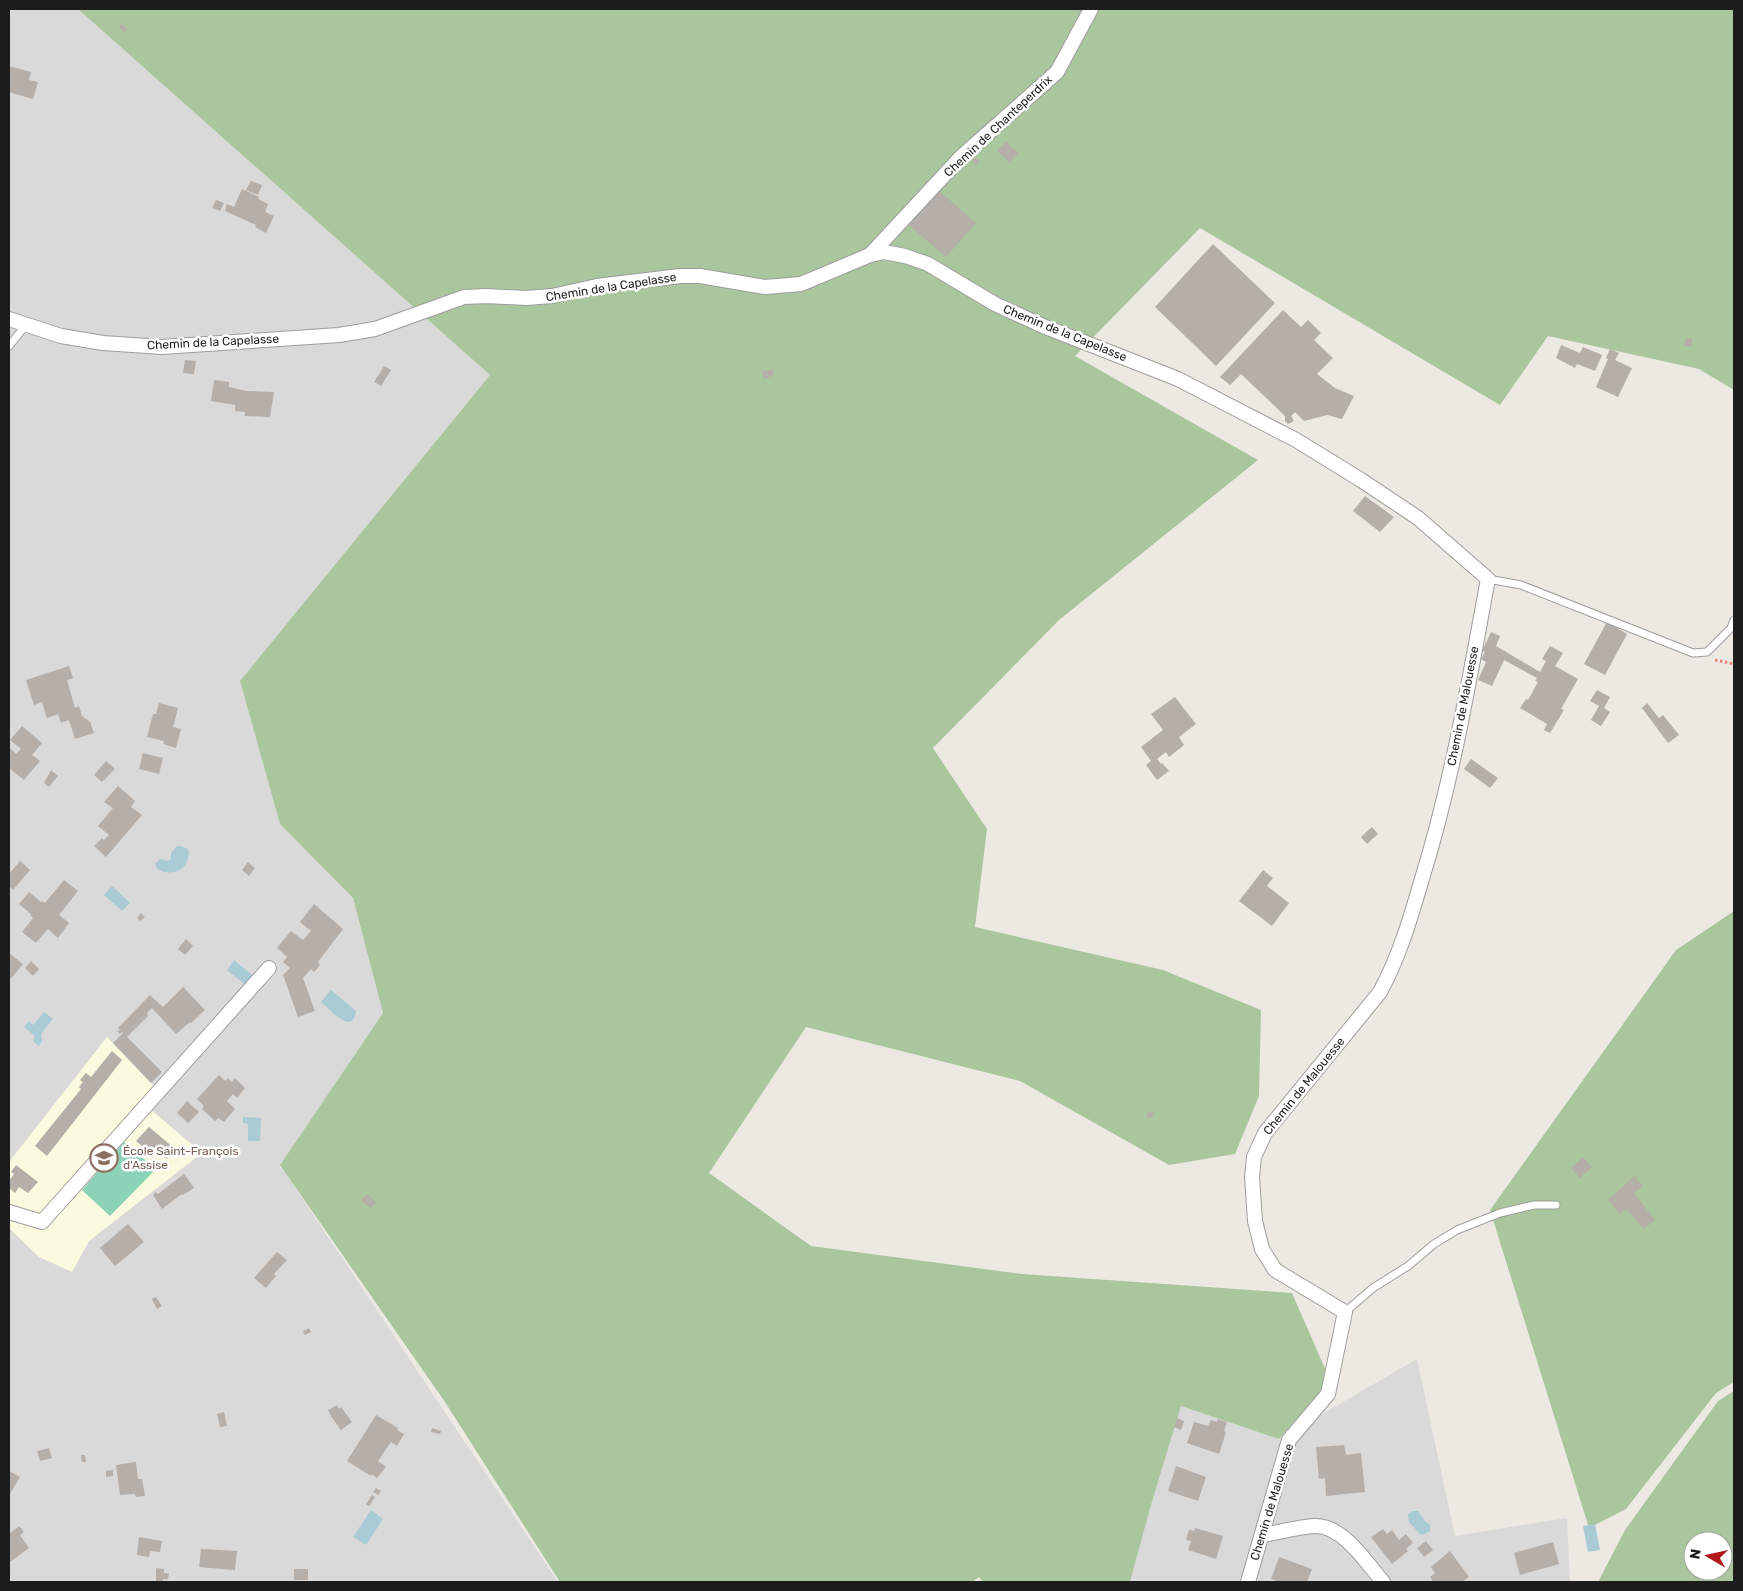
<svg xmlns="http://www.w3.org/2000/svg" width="1743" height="1591" font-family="Rubik,sans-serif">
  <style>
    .residential { fill: #dad9d9 }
    .education { fill: #fafade }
    .forest { fill: #aac69d; fill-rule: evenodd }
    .pitch { fill: #8bd2b6 }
    .water { fill: #a9cbd5 }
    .building { fill: #b5aea9 }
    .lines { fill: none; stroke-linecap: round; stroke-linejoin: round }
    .lane-casing { stroke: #9d9d9d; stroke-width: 9 }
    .street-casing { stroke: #9d9d9d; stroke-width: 16 }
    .path { stroke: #e78379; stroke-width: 3; stroke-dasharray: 2.5 2.5; stroke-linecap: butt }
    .lane { stroke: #fff; stroke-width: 7 }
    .street { stroke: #fff; stroke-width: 14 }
    .labels { text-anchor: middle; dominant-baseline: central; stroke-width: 5; stroke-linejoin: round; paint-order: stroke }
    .street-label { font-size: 12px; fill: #1c1c1c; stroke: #fff }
    .education-label { font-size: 12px; fill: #785e54; stroke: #fff; text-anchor: start }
  </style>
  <rect width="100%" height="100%" fill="#ece9e3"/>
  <g class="residential">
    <polygon points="9,9 78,9 490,375 240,681 280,824 353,898 383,1013 280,1165 558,1582 9,1582"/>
    <polygon points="1417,1359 1455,1536 1567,1518 1570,1582 1130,1582 1151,1505 1181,1406 1279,1439"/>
  </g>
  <polygon class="education" points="107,1037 162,1094 149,1108 202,1153 89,1241 72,1272 39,1257 9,1228 9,1162"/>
  <g class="forest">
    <polygon points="78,9 1734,9 1734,390 1699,369 1548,336 1500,405 1200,228 1075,356 1258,460 1059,620 933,748 987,829 975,927 1163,970 1261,1010 1259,1096 1235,1154 1169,1165 1020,1081 806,1027 709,1173 811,1246 1022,1274 1292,1293 1330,1380 1279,1439 1181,1406 1151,1505 1130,1582 983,1582 979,1577 972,1582 560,1582 445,1402 280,1165 383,1013 353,898 280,824 240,681 490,375"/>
    <polygon points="1734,911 1734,1382 1716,1393 1626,1509 1589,1528 1490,1210 1676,950"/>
    <path d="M1734,1391V1582H1598L1625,1530L1718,1401ZM1693,1541H1723V1571H1693Z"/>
  </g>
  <polygon class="pitch" points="124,1142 156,1169 110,1216 82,1190"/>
  <g class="water">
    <path d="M177,846H181L188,849C192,869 172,878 157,869L155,864L160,859L168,861L171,859V853Z"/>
    <polygon points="112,886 130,903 122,911 104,895"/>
    <polygon points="234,960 257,979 249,988 227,970"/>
    <path d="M331,990L356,1011C353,1037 330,1009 321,1002Z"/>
    <polygon points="44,1012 53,1019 41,1034 42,1041 39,1046 33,1041 35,1036 24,1027 29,1021 33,1025"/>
    <polygon points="243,1117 261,1118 260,1141 248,1141 248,1124 243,1123"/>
    <polygon points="371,1510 383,1519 366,1545 353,1537"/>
    <polygon points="1413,1511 1418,1511 1425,1521 1430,1525 1430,1531 1423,1535 1420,1534 1409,1522 1408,1514"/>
    <polygon points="1595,1524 1600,1550 1588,1552 1583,1526"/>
  </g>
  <g class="building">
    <polygon points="121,24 128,29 126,32 119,28"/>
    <polygon points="9,66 31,72 29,80 38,82 33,99 9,92"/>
    <polygon points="1006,142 1018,153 1009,162 997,151"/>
    <polygon points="975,157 980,161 976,165 972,161"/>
    <polygon points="251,181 262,185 258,195 246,190"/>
    <polygon points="242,189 259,197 258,199 268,204 265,212 274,216 266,233 255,227 256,225 225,211 227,204 234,207"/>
    <polygon points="939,191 976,223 946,257 909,225"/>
    <polygon points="216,200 224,203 220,211 212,208"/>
    <polygon points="1213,244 1275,303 1216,366 1155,307"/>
    <polygon points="1283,310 1301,327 1308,320 1321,333 1314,340 1333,358 1317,374 1335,388 1354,396 1342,419 1327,415 1304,421 1295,412 1291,416 1294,421 1288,424 1285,421 1285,416 1241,374 1230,385 1220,377"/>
    <polygon points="1686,338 1692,339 1691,347 1684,346"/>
    <polygon points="1561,345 1580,353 1583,347 1602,355 1595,371 1577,364 1575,368 1556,358"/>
    <polygon points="1610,349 1619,353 1615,360 1632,368 1618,397 1596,387 1608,359 1606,358"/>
    <polygon points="185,360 196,361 194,374 183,373"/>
    <polygon points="384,366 391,370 381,386 374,382"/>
    <polygon points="772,369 774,375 764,379 762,372"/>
    <polygon points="214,380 229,382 229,387 246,391 274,392 270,417 245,416 245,412 235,411 235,405 211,401"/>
    <polygon points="1365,496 1394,517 1380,532 1353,511"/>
    <polygon points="1607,622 1627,634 1605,675 1584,664"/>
    <polygon points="1491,632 1500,636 1496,646 1540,672 1546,661 1542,659 1550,646 1563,653 1555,666 1578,679 1561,709 1564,710 1550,733 1544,730 1547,724 1520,708 1526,699 1528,700 1538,682 1535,681 1537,678 1504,660 1492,686 1478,680 1486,662 1481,659 1485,652 1482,651"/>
    <polygon points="69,666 73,678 67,680 75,708 79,706 82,716 90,722 94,733 75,739 69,720 61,723 58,714 47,718 42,702 34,705 26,680"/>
    <polygon points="1597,690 1610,697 1604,708 1610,712 1601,726 1591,720 1599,706 1590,701"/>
    <polygon points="1175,697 1196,724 1179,737 1184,745 1169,757 1166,752 1157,759 1161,764 1162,763 1169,771 1157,780 1146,765 1151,761 1141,747 1163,730 1151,714"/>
    <polygon points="159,703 178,708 173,727 181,729 176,748 163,744 164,741 147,737 153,714 156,714"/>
    <polygon points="1647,703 1659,718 1663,715 1679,735 1668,743 1642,708"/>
    <polygon points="22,726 42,743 32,755 40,761 24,780 9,768 9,747 16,754 21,749 10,740"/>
    <polygon points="143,753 163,758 159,774 139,769"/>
    <polygon points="1471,759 1498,778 1490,788 1464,769"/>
    <polygon points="106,761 115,769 102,782 94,775"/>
    <polygon points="51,770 58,776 49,787 44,783"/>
    <polygon points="118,786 135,801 131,807 142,815 106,857 94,846 102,838 104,840 109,835 98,826 113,808 104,802"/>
    <polygon points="1372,827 1378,834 1367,844 1361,837"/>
    <polygon points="20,861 30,870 13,890 9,886 9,874"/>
    <polygon points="248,862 255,868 249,876 242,870"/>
    <polygon points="1263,870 1273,878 1267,886 1289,903 1272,926 1239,901"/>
    <polygon points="64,880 78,891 59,915 69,923 58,938 48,929 36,943 22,932 33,918 30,915 31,914 19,904 29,892 41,902 42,901 45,903"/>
    <polygon points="314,904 343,929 318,962 320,965 314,972 311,969 303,978 315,1011 298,1017 283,975 290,968 283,962 287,957 277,948 291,931 303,940 311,931 300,922"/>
    <polygon points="141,913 145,917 140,921 137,918"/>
    <polygon points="186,939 193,946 185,955 178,949"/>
    <polygon points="9,953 23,964 9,981"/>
    <polygon points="31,961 39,969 33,976 25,968"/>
    <polygon points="183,987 205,1010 191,1023 190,1022 176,1034 152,1008 147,1013 148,1016 127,1037 162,1072 151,1083 113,1043 123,1033 122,1032 120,1034 117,1031 120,1030 118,1028 150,995 163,1007"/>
    <polygon points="112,1051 122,1060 47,1156 35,1146 81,1089 79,1087 83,1082 80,1080 86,1073 91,1077"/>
    <polygon points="219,1075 225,1081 228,1078 232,1082 235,1078 245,1088 237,1098 233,1094 227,1101 235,1109 224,1122 218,1118 215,1121 202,1109 204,1106 197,1099"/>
    <polygon points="187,1101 199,1112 188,1123 177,1113"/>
    <polygon points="1150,1111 1154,1114 1150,1119 1146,1115"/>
    <polygon points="149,1127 175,1149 167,1159 153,1148 149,1152 136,1141"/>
    <polygon points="1583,1157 1592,1167 1580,1178 1571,1168"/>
    <polygon points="16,1165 38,1182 28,1193 19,1187 15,1193 9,1188 9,1181 14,1174 11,1172"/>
    <polygon points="184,1174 194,1188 183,1195 182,1194 162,1209 153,1195 155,1192 158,1194"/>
    <polygon points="1634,1176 1642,1186 1634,1193 1655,1220 1644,1229 1626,1209 1620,1214 1608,1200"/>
    <polygon points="367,1194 376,1202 370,1208 361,1200"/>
    <polygon points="128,1224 144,1242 115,1266 100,1248"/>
    <polygon points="277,1252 287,1260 274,1274 276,1276 266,1288 254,1278"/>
    <polygon points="156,1297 162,1306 157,1309 152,1299"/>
    <polygon points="309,1328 311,1332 305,1335 303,1331"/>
    <polygon points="337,1405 339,1409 341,1407 352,1422 341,1430 331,1416 328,1410"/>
    <polygon points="224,1412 227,1426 220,1427 217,1414"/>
    <polygon points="376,1415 398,1428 397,1430 404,1434 397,1446 391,1442 378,1461 386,1467 377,1478 372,1474 371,1476 347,1461"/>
    <polygon points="1177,1418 1184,1421 1181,1430 1174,1427"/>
    <polygon points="1218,1419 1227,1422 1224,1431 1226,1432 1219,1454 1187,1443 1194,1422 1208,1426 1211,1420 1217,1422"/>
    <polygon points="432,1428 441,1431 440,1434 431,1432"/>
    <polygon points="1344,1445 1346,1455 1361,1453 1365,1492 1326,1496 1325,1478 1319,1479 1316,1447"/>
    <polygon points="49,1448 52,1458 40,1461 37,1451"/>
    <polygon points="81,1455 85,1455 86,1462 82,1462"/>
    <polygon points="136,1462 138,1479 142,1479 145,1496 136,1497 135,1494 120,1495 116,1465"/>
    <polygon points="1176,1466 1206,1477 1198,1501 1168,1491"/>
    <polygon points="113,1470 113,1476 106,1477 106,1471"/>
    <polygon points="9,1471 20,1477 10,1494 9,1493"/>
    <polygon points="376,1488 381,1491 378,1495 373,1492"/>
    <polygon points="372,1495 375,1497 369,1506 366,1504"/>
    <polygon points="19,1526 24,1532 20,1535 29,1548 10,1562 9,1534"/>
    <polygon points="1195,1528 1223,1536 1216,1559 1188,1550 1191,1541 1186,1540 1189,1530 1194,1531"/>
    <polygon points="1383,1529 1387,1534 1392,1530 1399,1540 1406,1534 1413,1543 1406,1549 1408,1551 1392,1564 1371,1537"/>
    <polygon points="139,1537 162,1541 160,1552 150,1551 149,1557 137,1555"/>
    <polygon points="1426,1541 1433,1550 1424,1557 1417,1548"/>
    <polygon points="1553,1542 1559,1564 1520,1575 1514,1553"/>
    <polygon points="201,1549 237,1551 235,1570 199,1567"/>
    <polygon points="1450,1551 1469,1577 1462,1582 1433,1582 1430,1577 1435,1573 1431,1567"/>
    <polygon points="1279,1557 1312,1569 1307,1582 1281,1582 1271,1579"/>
    <polygon points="156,1568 164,1569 164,1573 169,1573 168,1579 163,1579 163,1582 156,1582"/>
    <rect x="294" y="1569" width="14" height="11"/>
  </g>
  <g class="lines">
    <g class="lane-casing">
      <g id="lane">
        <polyline points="9,346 26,325"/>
        <polyline points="1488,579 1521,585 1693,653 1707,652 1731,628 1734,620"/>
        <polyline points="1345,1312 1373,1288 1408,1266 1434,1244 1457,1230 1500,1213 1534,1205 1556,1205"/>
      </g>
    </g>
    <g class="street-casing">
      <g id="street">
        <polyline points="870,255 961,157 1057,72 1091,9"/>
        <path d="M9,319L61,336L103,343L162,347L339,335L375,329L464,297L486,296L526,298L552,296L597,286L680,276H700L765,287L801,284L870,255L884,252L905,256L928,264L995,304L1043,326L1178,379L1296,440L1361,480L1418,518L1488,579C1469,681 1452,783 1421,882C1410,920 1399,957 1380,992L1265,1133L1254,1157L1252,1177L1255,1221L1262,1249L1275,1270L1345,1312L1328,1394L1289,1440L1248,1582"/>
        <polyline points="9,1212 42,1222 269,968"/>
        <path d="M1262,1535C1277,1533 1302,1526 1316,1526C1343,1526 1367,1563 1383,1582"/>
      </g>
    </g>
    <polyline class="path" points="1715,660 1734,664"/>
    <use href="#lane" class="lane"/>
    <use href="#street" class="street"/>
  </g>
  <defs>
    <g id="school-ring" transform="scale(1.4375)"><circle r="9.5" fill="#fff" stroke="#8d6e63" stroke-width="1.5"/><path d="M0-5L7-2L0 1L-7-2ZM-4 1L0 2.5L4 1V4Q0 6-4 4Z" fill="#8d6e63"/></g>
  </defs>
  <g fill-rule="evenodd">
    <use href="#school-ring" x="104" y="1158"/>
  </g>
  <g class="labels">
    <g class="street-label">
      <text transform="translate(998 126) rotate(-43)">Chemin de Chanteperdrix</text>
      <text transform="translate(611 287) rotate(-9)">Chemin de la Capelasse</text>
      <text transform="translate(1065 333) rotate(22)">Chemin de la Capelasse</text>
      <text transform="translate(213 342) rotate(-3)">Chemin de la Capelasse</text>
      <text transform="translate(1463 706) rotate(-79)">Chemin de Malouesse</text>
      <text transform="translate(1304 1086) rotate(-51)">Chemin de Malouesse</text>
      <text transform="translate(1272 1502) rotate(-73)">Chemin de Malouesse</text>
    </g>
    <g class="education-label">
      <text x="123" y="1151">École Saint-François<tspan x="123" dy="14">d'Assise</tspan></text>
    </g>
  </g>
  <rect width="1743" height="1591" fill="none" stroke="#1c1c1c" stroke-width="20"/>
  <g transform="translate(1708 1556) rotate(279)"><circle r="24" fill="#ffffff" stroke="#a4a4a4"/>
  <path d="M0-4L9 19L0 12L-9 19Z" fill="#af191a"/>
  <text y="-8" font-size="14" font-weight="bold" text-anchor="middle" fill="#1c1c1c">N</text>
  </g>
</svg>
